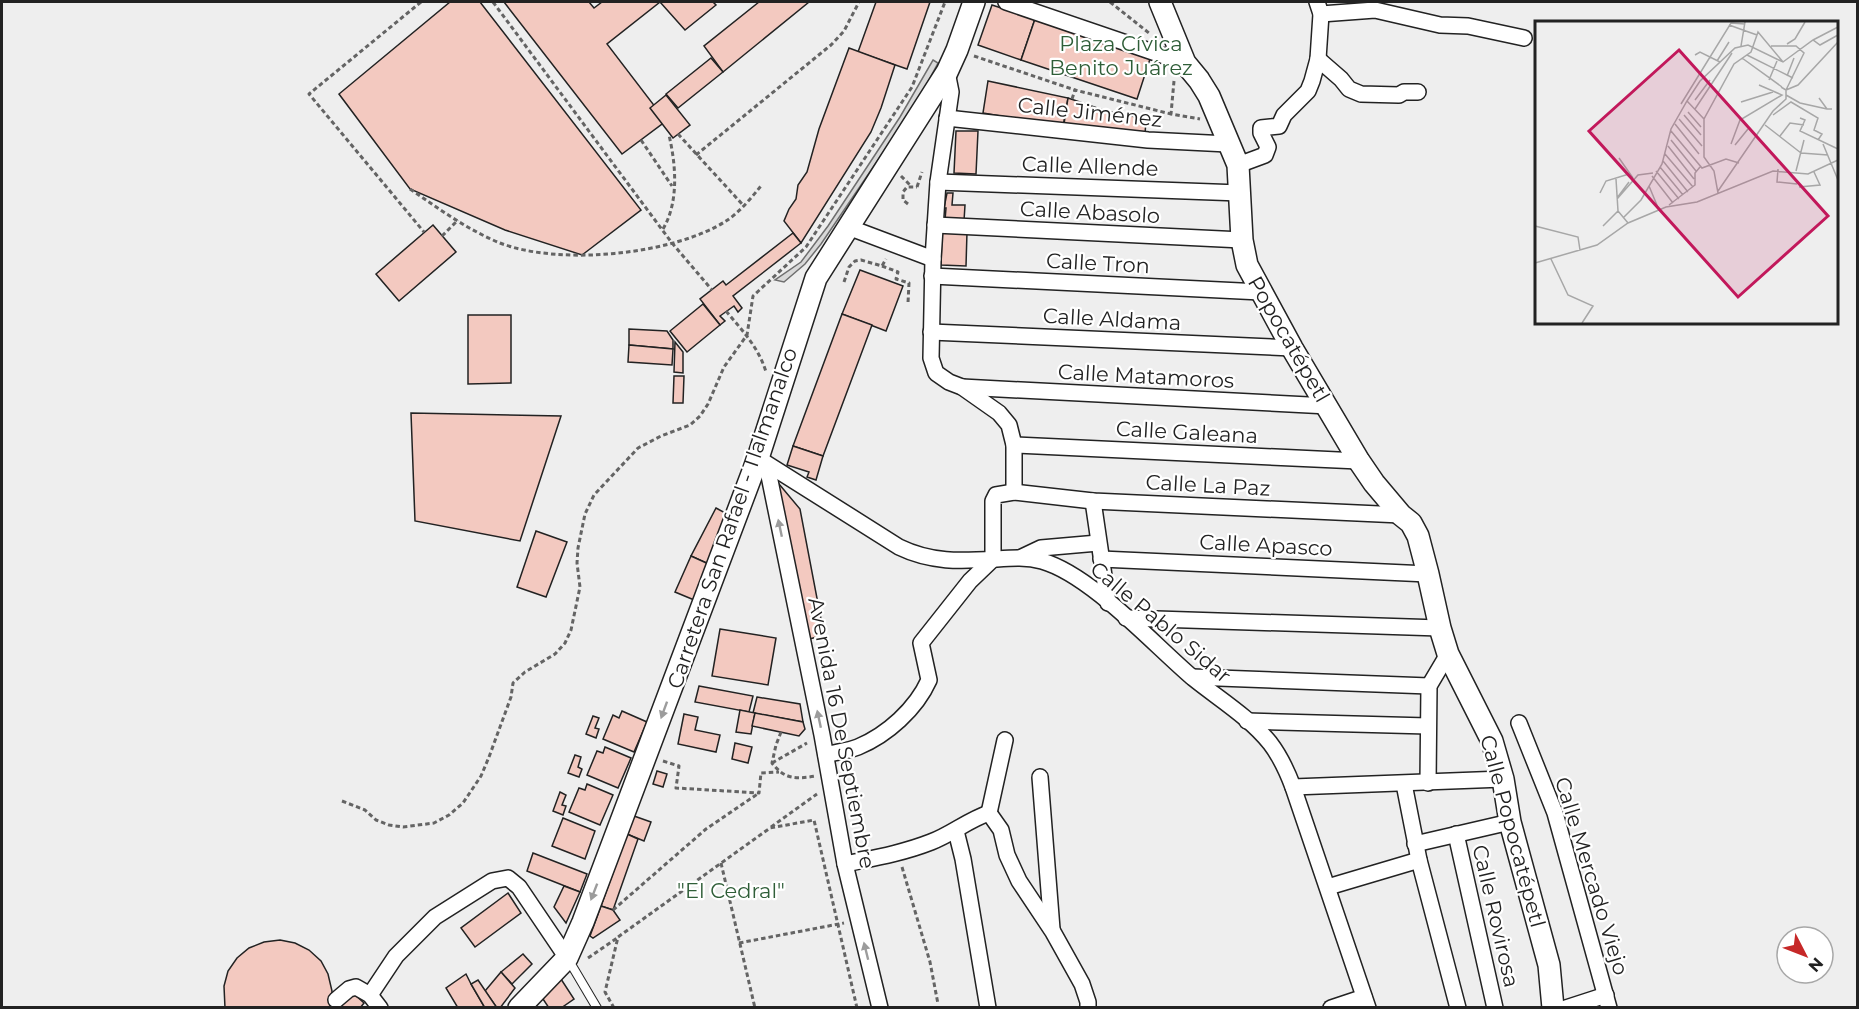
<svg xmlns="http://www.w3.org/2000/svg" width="1859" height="1009" font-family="Montserrat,sans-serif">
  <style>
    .green { fill: #eee; stroke: #6f6f6f; stroke-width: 1.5; fill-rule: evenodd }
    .water { fill: #d9d9d9; stroke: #6f6f6f; stroke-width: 1.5 }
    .building { fill: #f3c9c0; stroke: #222; stroke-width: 1.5 }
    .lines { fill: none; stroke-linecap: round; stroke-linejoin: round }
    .lane-casing { stroke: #222; stroke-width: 10 }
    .street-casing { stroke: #222; stroke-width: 18 }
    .secondary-casing { stroke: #222; stroke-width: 24 }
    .path { stroke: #646464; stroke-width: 3; stroke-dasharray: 4.5 3; stroke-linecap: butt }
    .lane { stroke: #fff; stroke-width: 8 }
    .street { stroke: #fff; stroke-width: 15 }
    .secondary { stroke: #fff; stroke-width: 21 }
    .oneway { fill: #9c9c9c }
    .labels { text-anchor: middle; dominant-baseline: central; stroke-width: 4.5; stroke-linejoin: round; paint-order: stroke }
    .park-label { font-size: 21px; fill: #2f5e38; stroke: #fff }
    .street-label { font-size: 21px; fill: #222; stroke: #fff }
    .inset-road { fill: none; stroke: #a7a7a7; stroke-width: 1.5 }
    .view { fill: #c2185b; fill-opacity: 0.15; stroke: #c2185b; stroke-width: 3 }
    .inset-edge { fill: none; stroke: #222; stroke-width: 3 }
  </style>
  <rect width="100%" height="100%" fill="#fff"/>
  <path class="green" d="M2,2H1857V1007L2,1008ZM1536,22H1836V322H1536ZM1787,937H1823V973H1787Z"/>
  <polygon class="water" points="933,60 938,63 916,104 821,244 805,264 784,282 775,280 801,262 828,226 900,117"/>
  <g class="building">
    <polygon points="450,2 480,2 641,210 582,255 505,230 410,189 339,94"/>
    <polygon points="504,2 589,2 594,8 602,2 660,2 607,44 666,121 622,154"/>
    <polygon points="660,2 713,2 716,5 685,30"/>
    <polygon points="759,2 809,2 723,72 704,46"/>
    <polygon points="876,2 930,2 907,69 858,52"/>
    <polygon points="992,5 1035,19 1021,60 978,45"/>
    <polygon points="1035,19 1150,59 1137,99 1021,60"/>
    <polygon points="849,48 895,65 881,108 871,132 801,243 784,221 789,209 796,199 798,185 807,172 819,129"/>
    <polygon points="711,58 723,72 678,108 666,94"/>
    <polygon points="988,81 1068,98 1063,127 983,113"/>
    <polygon points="666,95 690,125 673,138 650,108"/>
    <polygon points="1068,98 1106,111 1146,119 1145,135 1064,124"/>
    <polygon points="956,131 978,131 976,174 954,173"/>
    <polygon points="947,193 953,193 952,205 965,205 964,221 945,220 946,208 944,208"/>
    <polygon points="433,225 456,252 399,301 376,274"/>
    <polygon points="942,231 967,232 966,266 941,265"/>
    <polygon points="793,233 801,243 733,296 742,308 738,312 734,306 720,316 725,321 720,325 700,299 723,281 726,285"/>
    <polygon points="860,270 903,286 886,331 842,314"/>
    <polygon points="703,304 720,325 687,352 670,331"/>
    <polygon points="842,314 872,325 823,456 793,446"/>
    <polygon points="468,315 511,315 511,383 468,384"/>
    <polygon points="629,329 667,331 673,340 673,349 629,345"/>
    <polygon points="675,342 683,352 683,373 674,372"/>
    <polygon points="629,345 673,349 672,365 628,362"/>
    <polygon points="674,376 684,376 683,403 673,403"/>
    <polygon points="411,413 561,416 520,541 415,521"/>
    <polygon points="793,446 823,456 816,480 807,477 809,472 787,465"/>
    <polygon points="779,484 800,509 824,635 806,640 774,485"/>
    <polygon points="716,508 731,516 713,566 691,556"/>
    <polygon points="536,531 567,542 546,597 517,587"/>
    <polygon points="691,556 713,566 699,602 675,592"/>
    <polygon points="720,629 776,638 768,685 712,676"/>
    <polygon points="699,686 753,696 749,712 695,702"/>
    <polygon points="757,697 800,704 803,722 753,713"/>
    <polygon points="740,710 755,713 751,734 736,732"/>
    <polygon points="622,711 647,722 634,752 603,739 613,715 619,718"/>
    <polygon points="755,713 803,722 805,729 799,736 752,726"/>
    <polygon points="684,714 698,717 695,730 720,735 716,752 678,744"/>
    <polygon points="593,716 599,718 595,728 599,729 596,738 586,734"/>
    <polygon points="735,743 752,747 748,763 732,759"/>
    <polygon points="605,747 631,758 618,788 587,775 597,751 603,753"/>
    <polygon points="575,755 581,757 578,767 582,769 579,777 568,773"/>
    <polygon points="657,771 667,774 663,787 653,784"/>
    <polygon points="587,784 613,795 600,825 569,812 579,788 585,790"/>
    <polygon points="560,792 566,795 562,805 566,806 563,815 553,811"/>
    <polygon points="634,816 651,822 644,841 627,834"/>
    <polygon points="563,818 595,831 585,859 552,846"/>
    <polygon points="627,834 638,839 613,910 601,906"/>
    <polygon points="533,853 587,874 580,892 527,871"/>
    <polygon points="564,886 580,892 566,923 554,907"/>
    <polygon points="508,893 521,913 475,947 461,928"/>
    <polygon points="601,906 613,910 620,920 593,938 590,936"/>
    <polygon points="280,940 295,943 309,950 321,961 328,974 332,991 330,1007 225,1008 224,986 228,971 237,958 249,948 264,942"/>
    <polygon points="523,954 532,964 512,984 501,972"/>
    <polygon points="501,972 515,988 500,1008 497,1008 485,991"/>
    <polygon points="466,974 471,984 485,1008 458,1008 446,988"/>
    <polygon points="559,976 574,999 561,1008 549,1008 541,996"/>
    <polygon points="478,980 497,1008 485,1008 471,984"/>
    <polygon points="353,993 364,1003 360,1008 339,1008"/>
  </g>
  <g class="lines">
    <g class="lane-casing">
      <polyline id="lane" points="568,959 597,1008"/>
    </g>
    <g class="street-casing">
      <g id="street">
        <polyline points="1006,2 1185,63"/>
        <polyline points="1321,14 1375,10 1440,25 1468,26 1524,38"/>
        <polyline points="1318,59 1341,79 1349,89 1361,94 1399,95 1404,92 1418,92"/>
        <polyline points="947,72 951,92 938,182 933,259 931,358 936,373 949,382 962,387 999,413 1009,425 1014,445 1014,492"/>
        <polyline points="947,118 1148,140 1228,144"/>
        <polyline points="1238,165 1265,155 1268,147 1261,133 1261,128 1279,126 1284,115 1308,91 1312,81 1318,59 1321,14 1317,2"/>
        <polyline points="938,182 1240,193"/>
        <polyline points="935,225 1242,240"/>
        <polyline points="848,227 933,259"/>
        <polyline points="932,276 1261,292"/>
        <polyline points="931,332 1292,348"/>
        <polyline points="962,387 1328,406"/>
        <polyline points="1014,445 1359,461"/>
        <path d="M758,458L899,547C932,563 961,561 997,559C1012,558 1027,557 1042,561C1091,575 1153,644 1193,678C1219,699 1249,717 1270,743C1280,756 1287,771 1293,787L1368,1008"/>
        <polyline points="767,466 822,735 845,864 880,1008"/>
        <polyline points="1093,501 1108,603"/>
        <polyline points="1022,557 1041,548 1098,543"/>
        <polyline points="1101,559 1428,574"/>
        <polyline points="1126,618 1440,628"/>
        <polyline points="1192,677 1429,686"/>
        <polyline points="1247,721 1428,726"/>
        <polyline points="1519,723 1555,813 1609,1008"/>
        <path d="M826,755C836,752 848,751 858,747C887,735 916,709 929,680L921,643L970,581L993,559V501L996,495L1014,492L1093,501L1401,515"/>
        <polyline points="1040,777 1052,929"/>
        <polyline points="1428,783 1429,686 1448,654"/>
        <polyline points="1404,784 1419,860 1458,1008"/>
        <polyline points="1293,787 1503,779"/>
        <polyline points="989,813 1001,830 1007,855 1019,881 1053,932 1082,984 1088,1002 1088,1008"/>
        <polyline points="989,813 1005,740"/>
        <polyline points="956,831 963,859 988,1008"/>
        <polyline points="1456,834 1495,1008"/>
        <polyline points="1415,844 1510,822"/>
        <path d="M845,864C874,858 903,853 931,842C952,834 968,820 989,813"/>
        <polyline points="1328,887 1419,860"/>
        <polyline points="370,995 396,956 435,917 492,881 508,878 519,887 567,958"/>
        <polyline points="336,1000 349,989 356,987 370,995 380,1008"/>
        <polyline points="1331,1008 1364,997"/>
        <polyline points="1566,1008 1606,995"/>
      </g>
    </g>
    <g class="secondary-casing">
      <g id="secondary">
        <polyline points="1160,2 1185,63 1199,80 1209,96 1238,165 1242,240 1247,265 1292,348 1359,461 1374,483 1401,515 1411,523 1418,536 1428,574 1440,628 1448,654 1492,741 1503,779 1510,822 1549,965 1553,1008"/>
        <polyline points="519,1008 567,958 583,922 758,458 816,278 947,72 957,50 974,2"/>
      </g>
    </g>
    <g class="path">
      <polyline points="421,2 309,94 424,232"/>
      <polyline points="493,2 672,243 712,290"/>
      <polyline points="1110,2 1149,33"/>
      <polyline points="974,56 1075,90"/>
      <polyline points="1174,81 1171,114 1200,119"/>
      <polyline points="1072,99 1075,90 1171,114"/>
      <polyline points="678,134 743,205"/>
      <polyline points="641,140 672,186"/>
      <polyline points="696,155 831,45 844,31 859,2"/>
      <polyline points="901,176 911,186"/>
      <polyline points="917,187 922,172"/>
      <path d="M410,189C439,209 468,230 500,243C559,266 673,255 726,221C739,213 751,198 761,186"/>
      <polyline points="908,204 903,200 903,192 907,187 917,187"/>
      <path d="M663,229C679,202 676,165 669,135"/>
      <polyline points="442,236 458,220"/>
      <polyline points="882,266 898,272 896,279 909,283 908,303"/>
      <polyline points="844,282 849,267 855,261 861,260 882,266 886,259"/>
      <path d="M726,311C742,330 759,348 766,372"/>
      <path d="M781,732L776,745L772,763C785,780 796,779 816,776"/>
      <polyline points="663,761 679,766 676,788 759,793 761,773 779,772"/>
      <polyline points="772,763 807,743"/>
      <polyline points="342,801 365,810 376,820 389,825 403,827 434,823 449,815 463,803 481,776 489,757 511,697 513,683 525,672 555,654 565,643 571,630 580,587 577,563 578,548 585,514 594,495 638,448 661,436 690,425 700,416 708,404 724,367 747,335 753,296 806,247 912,87 945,2"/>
      <polyline points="771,827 817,794"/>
      <polyline points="721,863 755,1008"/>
      <polyline points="902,867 930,962 938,1004"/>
      <polyline points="613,910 706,829 759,793"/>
      <polyline points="739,943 844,923"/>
      <polyline points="588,958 617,938"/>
      <polyline points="614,1008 605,992 618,937 770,828 814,820 857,1008"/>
    </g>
    <use href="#lane" class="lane"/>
    <use href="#street" class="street"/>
    <use href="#secondary" class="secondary"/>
  </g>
  <defs><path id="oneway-solid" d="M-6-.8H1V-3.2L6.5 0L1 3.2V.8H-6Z" transform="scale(1.5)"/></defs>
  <g class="oneway">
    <use href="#oneway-solid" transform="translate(780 528) rotate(-102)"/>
    <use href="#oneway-solid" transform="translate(664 710) rotate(110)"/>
    <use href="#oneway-solid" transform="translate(819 719) rotate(-102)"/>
    <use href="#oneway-solid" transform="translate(594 892) rotate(111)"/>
    <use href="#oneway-solid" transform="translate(866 951) rotate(-104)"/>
  </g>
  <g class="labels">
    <g class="park-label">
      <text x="1121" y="43">Plaza Cívica<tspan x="1121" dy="24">Benito Juárez</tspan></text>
      <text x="731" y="890">"El Cedral"</text>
    </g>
    <g class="street-label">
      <text transform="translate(1090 112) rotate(6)">Calle Jiménez</text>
      <text transform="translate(1090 166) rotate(2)">Calle Allende</text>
      <text transform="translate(1090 212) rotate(3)">Calle Abasolo</text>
      <text transform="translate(1098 263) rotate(3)">Calle Tron</text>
      <text transform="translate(1112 319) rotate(3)">Calle Aldama</text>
      <text transform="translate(1289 339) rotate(60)">Popocatépetl</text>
      <text transform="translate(1146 376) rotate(3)">Calle Matamoros</text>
      <text transform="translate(1187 432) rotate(3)">Calle Galeana</text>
      <text transform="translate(1208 485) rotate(3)">Calle La Paz</text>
      <text transform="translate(732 518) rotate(-71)">Carretera San Rafael - Tlalmanalco</text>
      <text transform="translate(1266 545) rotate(3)">Calle Apasco</text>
      <text transform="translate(1161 622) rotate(40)">Calle Pablo Sidar</text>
      <text transform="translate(842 733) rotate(79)">Avenida 16 De Septiembre</text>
      <text transform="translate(1513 831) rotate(75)">Calle Popocatépetl</text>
      <text transform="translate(1592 876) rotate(73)">Calle Mercado Viejo</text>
      <text transform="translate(1496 916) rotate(77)">Calle Rovirosa</text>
    </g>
  </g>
  <g transform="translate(1535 21)">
    <rect width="303" height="303" fill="#fff"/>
    <path d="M0,1H303V302H0Z" fill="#eee"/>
    <path class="inset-road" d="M194,4L222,14M278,19L303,6M252,23L260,18L270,1M206,25L210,1M236,25H261L269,32L251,69M160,34L165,31L185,41M212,34L258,57M207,37L247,66M182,40L194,21M252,55L259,37M234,59L242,40M251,69L263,64L303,21M251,74L265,82L292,88M284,77L292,88H297M160,79L175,59M152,80L169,98M206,81L238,71M146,83L196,2L210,3M160,88L197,32M153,91L166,106M149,94L166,114M238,94L256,81L283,97L279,109L287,113L283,119M265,97L270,99L265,110L303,128M144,98L167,125M140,103L164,133M230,104L266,132M136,110L167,147L191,138L204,142M245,115L255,102L269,104M136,119L161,150M196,123L205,99L247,74L224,64M288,123L303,159M200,124L213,108M133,125L159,158M266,132L293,134M130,133L158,166M84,137L98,157M128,140L153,171M125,146L148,174M243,148L242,161L262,163M121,150L144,178M261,150L269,119M117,155L138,182M81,158L83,190L93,202M114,165L124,189M264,166L285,164L279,151M183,170L238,90L251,78V69L246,66M65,172L71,160L94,153M183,172L179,150L169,136V98L199,43L216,31L223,11L248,41M82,177L94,161M82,178L103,154L118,152M134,184L160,164V152L165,146M89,196L106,179L127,143L136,108L152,80L165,60L200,27L213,24L248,41L278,19L285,24L303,14M0,205L43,216L45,229M68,205L83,190M16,238L33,274L58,285L47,302M0,242L62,224L93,202L131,186L162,181L238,150L273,153L303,139"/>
    <path class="view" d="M144,29L293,195L203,276L54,110Z"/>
    <rect width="303" height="303" class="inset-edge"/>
  </g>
  <rect width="1859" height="1009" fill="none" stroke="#222222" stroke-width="6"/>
  <g transform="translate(1805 955) rotate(132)"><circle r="28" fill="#ffffff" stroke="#a7a7a7" stroke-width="1.5"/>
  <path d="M0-4.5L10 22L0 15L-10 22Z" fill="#c62828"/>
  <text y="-9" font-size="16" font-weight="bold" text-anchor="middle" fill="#222222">N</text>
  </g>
</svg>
